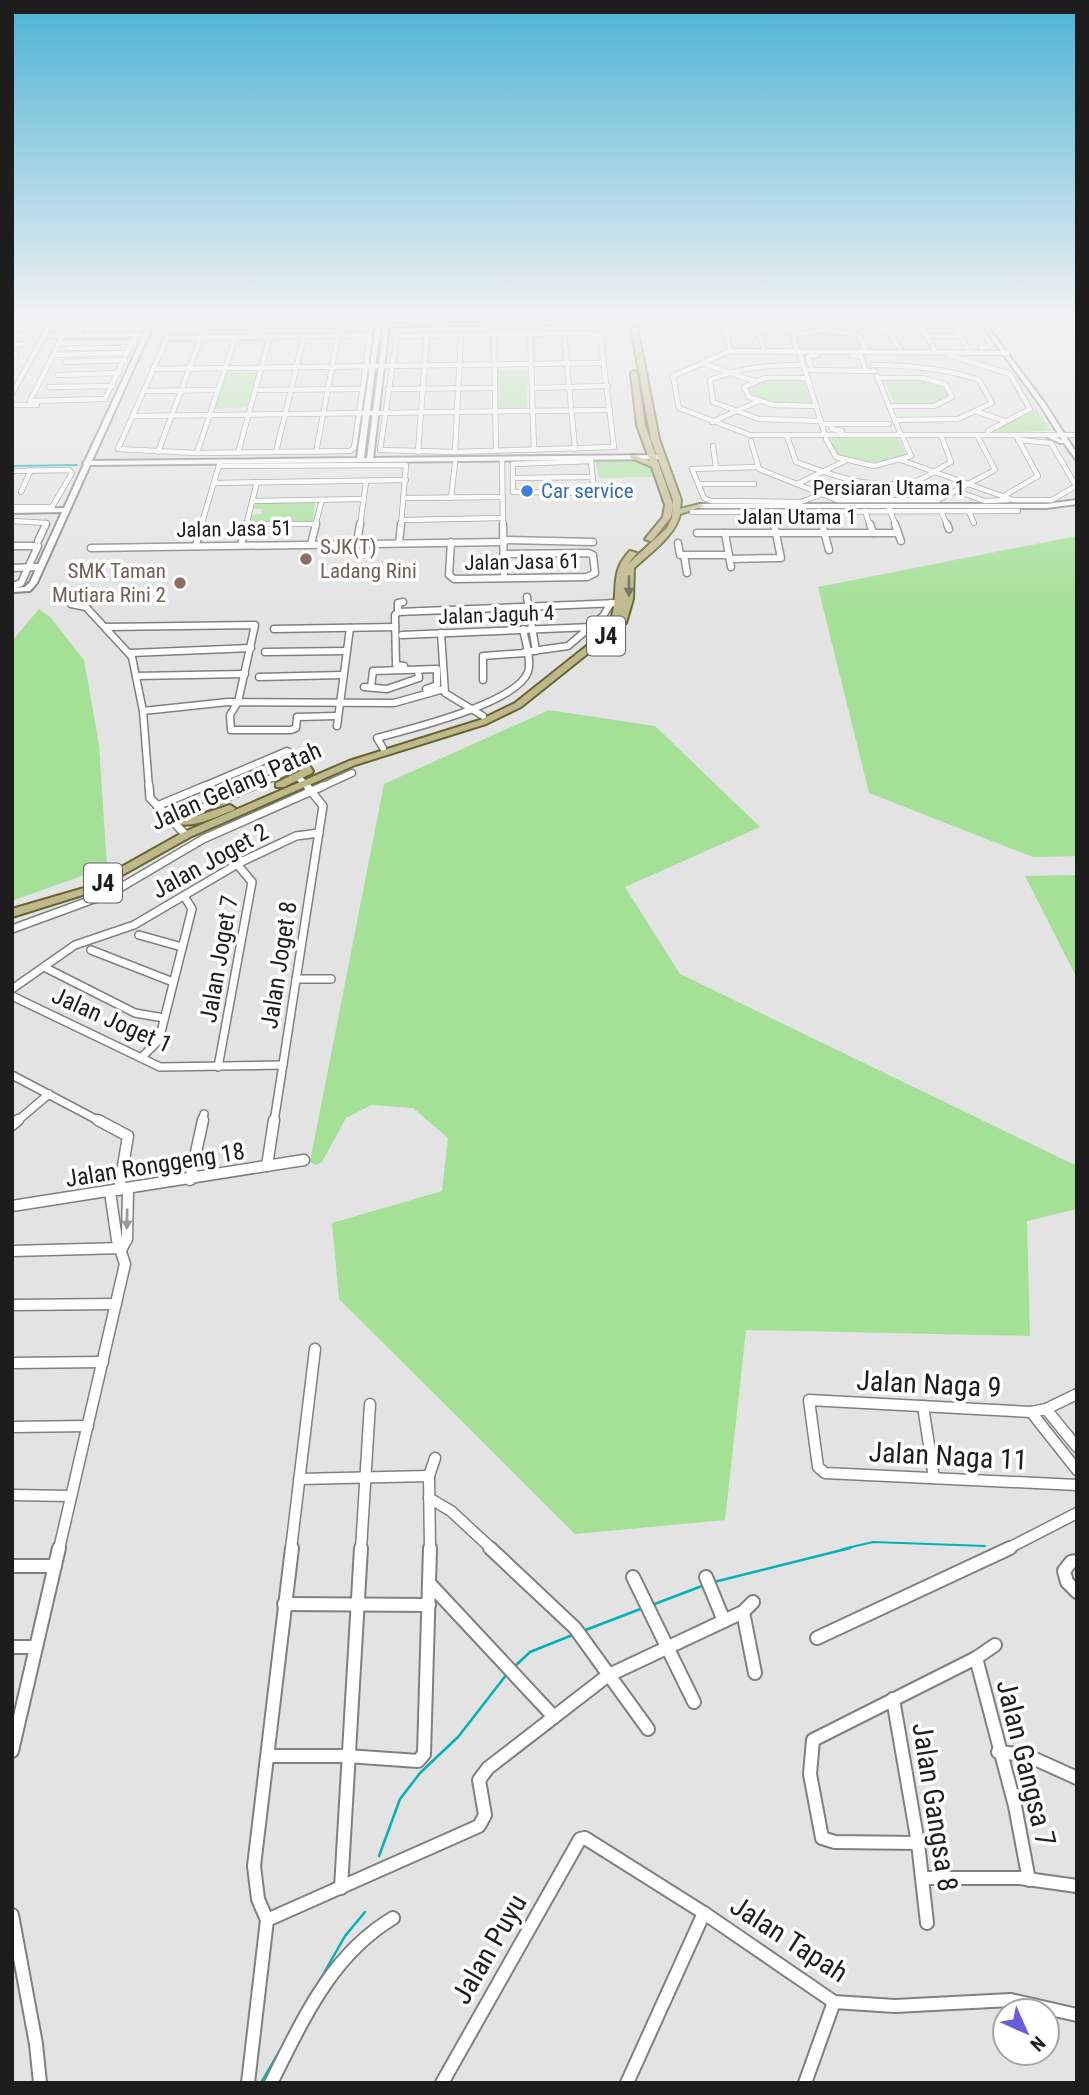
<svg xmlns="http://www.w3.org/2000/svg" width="1089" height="2095" font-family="'Roboto Condensed',sans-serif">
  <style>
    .green { fill: #a4e096 }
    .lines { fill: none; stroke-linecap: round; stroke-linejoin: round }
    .stream-far1 { stroke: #02b2b6; stroke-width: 2 }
    .stream { stroke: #02b2b6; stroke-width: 2.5 }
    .street-far4-casing { stroke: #808081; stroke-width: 6 }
    .street-far3-casing { stroke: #808081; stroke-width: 9 }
    .street-far2-casing { stroke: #808081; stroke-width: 10 }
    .street-far1-casing { stroke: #808081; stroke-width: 13 }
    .street-casing { stroke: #808081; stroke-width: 16 }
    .secondary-casing { stroke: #808081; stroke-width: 4 }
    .primary-casing { stroke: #6a6432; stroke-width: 4 }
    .street-far4 { stroke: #fff; stroke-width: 4.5 }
    .street-far3 { stroke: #fff; stroke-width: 6 }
    .street-far2 { stroke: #fff; stroke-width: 7 }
    .street-far1 { stroke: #fff; stroke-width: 10 }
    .street { stroke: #fff; stroke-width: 12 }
    .secondary { fill: #fff; fill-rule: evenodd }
    .primary { fill: #beb98b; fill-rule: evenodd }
    .oneway { fill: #6e6b54 }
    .oneway2 { fill: #999 }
    .shop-dot { fill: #3f7fe0; stroke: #fff; stroke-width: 2.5 }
    .education-dot { fill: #8d6e63; stroke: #fff; stroke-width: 2.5 }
    .labels { text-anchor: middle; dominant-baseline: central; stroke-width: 7; stroke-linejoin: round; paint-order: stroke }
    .far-street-label { font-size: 21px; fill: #1d1d1d; stroke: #fff }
    .far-shop-label { font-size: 21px; fill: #366cbe; stroke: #fff; text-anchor: start }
    .far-education-label { font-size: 21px; fill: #785e54; stroke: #fff; text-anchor: start }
    .shield { fill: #fff; stroke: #616161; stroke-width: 2 }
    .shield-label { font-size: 23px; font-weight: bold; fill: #1d1d1d }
    .street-label { font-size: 24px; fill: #1d1d1d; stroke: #fff }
    .near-street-label { font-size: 28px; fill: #1d1d1d; stroke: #fff }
  </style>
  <rect width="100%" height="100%" fill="#e3e3e4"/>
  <g class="green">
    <polygon points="811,330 838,330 857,336 863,350 800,351 795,336"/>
    <polygon points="495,370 528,370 527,411 494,411"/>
    <polygon points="259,372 247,407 214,409 226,373"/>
    <polygon points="765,378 803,379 811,403 772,404 750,396 747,386"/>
    <polygon points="922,379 944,386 949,397 934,404 894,404 885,380"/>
    <polygon points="1036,408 1051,431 986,433"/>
    <path d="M897,437L906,454C881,467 862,464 835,454L831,438Z"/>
    <polygon points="634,458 653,466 654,477 599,478 595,460"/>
    <polygon points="256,503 315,503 313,521 249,523 250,515 261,514 262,509 251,509"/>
    <polygon points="1077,536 1077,856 1033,857 869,793 818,587"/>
    <polygon points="39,609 50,617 84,660 99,745 107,867 14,900 12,641"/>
    <polygon points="549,710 655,726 760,827 625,887 680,974 1077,1166 1077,1209 1027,1221 1030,1336 746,1330 725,1520 575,1534 339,1299 332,1223 442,1191 448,1138 413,1108 371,1105 346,1118 322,1162 316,1165 310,1162 384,784"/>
    <polygon points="1077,875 1077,978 1025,876"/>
  </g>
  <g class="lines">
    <g class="stream-far1">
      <polyline points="12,466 77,465"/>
      <polyline points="843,1549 873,1542 985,1546"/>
    </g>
    <g class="stream">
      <polyline points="714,1582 850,1548"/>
      <polyline points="652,1605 702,1586"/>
      <polyline points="583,1631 643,1608"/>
      <polyline points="513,1668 530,1652 575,1634"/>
      <polyline points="379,1856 400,1799 420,1773 458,1737 507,1674"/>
      <polyline points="316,1987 345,1936 365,1912"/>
      <polyline points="261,2083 286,2040"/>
    </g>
    <g class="street-far4-casing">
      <g id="street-far4">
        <polyline points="70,321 30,401 105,399 142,321"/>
        <polyline points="594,321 604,321"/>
        <polyline points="765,321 801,333"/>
        <polyline points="856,321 889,331 902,352"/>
        <polyline points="903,321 921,326 934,349"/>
        <polyline points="951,321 970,352"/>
        <polyline points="975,321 992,345 981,348"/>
        <polyline points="206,327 378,325"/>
        <polyline points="849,332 876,321"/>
        <polyline points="530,333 534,450"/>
        <polyline points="564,333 575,449"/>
        <polygon points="582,333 600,335 614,447 455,452 380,450 397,336"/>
        <polyline points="494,334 496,451"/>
        <polyline points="12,335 29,335"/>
        <polygon points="367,335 370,337 354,448 350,451 197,453 118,449 167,338"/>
        <polyline points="43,336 142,335"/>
        <polyline points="78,336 86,321"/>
        <polyline points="926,336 960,336"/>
        <polyline points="58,343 134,342"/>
        <polyline points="12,345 23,344"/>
        <polyline points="68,348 118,348"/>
        <polyline points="796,348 793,336 826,329 859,336 866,349"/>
        <polyline points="730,349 724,326 737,321"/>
        <polyline points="765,351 758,331 786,321"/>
        <polyline points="799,351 825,435"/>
        <polyline points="1007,353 730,351 673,376 679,408 750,435 1077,435"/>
        <polyline points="12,354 16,354"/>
        <polyline points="52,355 128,353"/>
        <polyline points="851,355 861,357 866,371"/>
        <polyline points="949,355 1010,374 1030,409 988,431"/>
        <polyline points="65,362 125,360"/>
        <polyline points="702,363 754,381"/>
        <path d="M803,365C770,365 741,367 710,380L713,402L759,419L821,421"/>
        <path d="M873,365C910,365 944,368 979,380L992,403L958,419L895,420"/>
        <polyline points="153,369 604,363"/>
        <polyline points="808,370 875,371"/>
        <polyline points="812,370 808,357 817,355"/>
        <polyline points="58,375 119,373"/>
        <polyline points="877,376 901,435"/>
        <polyline points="808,378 765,378 744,387 749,397 773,405 816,406"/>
        <polyline points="878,378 923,378 946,385 952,397 934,406 889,406"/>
        <polyline points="49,387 113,386"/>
        <polyline points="533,388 608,386"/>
        <polyline points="388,389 495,388"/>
        <polyline points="257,390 362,389"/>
        <polyline points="144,391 217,390"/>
        <polyline points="12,394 52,321"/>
        <polyline points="12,405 37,405"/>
        <polyline points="975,411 1005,421"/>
        <polyline points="133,416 610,410"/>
        <polyline points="712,422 759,401"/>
        <polyline points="822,424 830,424 832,429 842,431"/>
        <polyline points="830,424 889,424"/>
        <path d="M787,436L796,462C834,476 871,490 912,482C925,480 939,468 951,462L941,435"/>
        <polyline points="826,439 836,457 874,466 911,456 903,438"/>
        <polyline points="751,441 759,469 837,500 938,500 995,470 977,435"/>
        <polyline points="713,446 716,467"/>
        <polyline points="158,452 201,337"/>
        <polyline points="276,452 304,336"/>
        <polyline points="316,452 338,336"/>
        <polyline points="418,452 427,334"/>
        <polyline points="455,452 461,334"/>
        <polyline points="197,453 236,336"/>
        <polyline points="238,453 270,336"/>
        <polyline points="591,458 591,461"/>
        <polyline points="502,459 503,526"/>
        <polyline points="901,460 1013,500 1052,500 1076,486 1051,443 1018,440"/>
        <polygon points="591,461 594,493 513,492 513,464"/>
        <polyline points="219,466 406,465 401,526"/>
        <polyline points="757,467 692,469 704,498 711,501 801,502 822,494"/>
        <polyline points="12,471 69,470 72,473 52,507 12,507"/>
        <polyline points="513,478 593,477"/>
        <polyline points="214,483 406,480"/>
        <polyline points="699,484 754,484"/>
        <polyline points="797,484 845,461"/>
        <polyline points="957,491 985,501 1008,500"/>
        <polyline points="21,492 31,470"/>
        <polyline points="1002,497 1038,476 1017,437"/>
        <polyline points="404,498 503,497"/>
        <polyline points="451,498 455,463"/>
        <polyline points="252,501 363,499"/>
        <polyline points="889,508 896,526"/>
        <polyline points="771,511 774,526"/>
        <polyline points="819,511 823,526"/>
        <polyline points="865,511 870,526"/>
        <polyline points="692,512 1018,511"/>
        <polyline points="941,512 948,526"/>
        <polyline points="969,512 974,523"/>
        <polyline points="402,520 503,518"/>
        <polyline points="12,521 47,523 45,526"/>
        <polyline points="246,524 316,524"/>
        <polyline points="201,526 220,462"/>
        <polyline points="246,526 257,482"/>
        <polyline points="315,526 322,500"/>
        <polyline points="360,526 366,482"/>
      </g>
    </g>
    <g class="street-far3-casing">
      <g id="street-far3">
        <polyline points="503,524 504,578"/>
        <polyline points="822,524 829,550"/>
        <polyline points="870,524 873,533"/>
        <polyline points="895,524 901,541"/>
        <polyline points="947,524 949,529"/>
        <polyline points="697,533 897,533"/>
        <polyline points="725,533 731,567"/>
        <polyline points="504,540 593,542"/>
        <polyline points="38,541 46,524"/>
        <polyline points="451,542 449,575 454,579 587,577 595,573 593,555 588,553 504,554"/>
        <polyline points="357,543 360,524"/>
        <polyline points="399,543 401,524"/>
        <polyline points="678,543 680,555 729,555"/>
        <polyline points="311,544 316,524"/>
        <polyline points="196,545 202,524"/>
        <polyline points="241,545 246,524"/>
        <polyline points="12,546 38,546 21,583 12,586"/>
        <polyline points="91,548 504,542"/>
        <polyline points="684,555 687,573"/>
        <polyline points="730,559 781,558 774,524"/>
        <polyline points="12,568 40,567"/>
        <polyline points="527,597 536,651"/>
        <polyline points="71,604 86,607 132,657 143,711 149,788"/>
        <polyline points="398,612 619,603"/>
        <polyline points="398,612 395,615 396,665 404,666"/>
        <polyline points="398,612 398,603 403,602"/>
        <polyline points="106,627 255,625 238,702 230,715 231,730 291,730 296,728 297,717 336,716"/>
        <polyline points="274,629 395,627"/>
        <polyline points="441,633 445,693 483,716"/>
        <polyline points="402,635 592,627"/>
        <polyline points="265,652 346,651"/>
        <polyline points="525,652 568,646 603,616 611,603"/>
        <polyline points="131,653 251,648"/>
        <polyline points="136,676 245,674"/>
        <polyline points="259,677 342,675"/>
        <polyline points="483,680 483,656 525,653"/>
        <polyline points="364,687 387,689 419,678 418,670"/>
        <polyline points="371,687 373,671 437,669 437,685 426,689"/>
        <polyline points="143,711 228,702 394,703 444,689"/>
        <polyline points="337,726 350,628"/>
        <path d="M383,748L377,738C409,729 516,704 528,672C532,660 525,641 523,629"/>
        <polyline points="300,779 309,788"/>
        <polyline points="200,788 287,751 306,763 249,788"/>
        <polyline points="319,788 352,773"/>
      </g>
    </g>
    <g class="street-far2-casing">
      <g id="street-far2">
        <polyline points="149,786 150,798 186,835"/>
        <polyline points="157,806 205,786"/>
        <polyline points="175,820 253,786"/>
        <polyline points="12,929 113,892 203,839 323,786"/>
        <polyline points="139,935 182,947"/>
        <polyline points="91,950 173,982"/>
        <polyline points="44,967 135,1013 164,1018"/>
        <polyline points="296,979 331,979"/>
        <polyline points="12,989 75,945 134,925 241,862 296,836 319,833"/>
        <polyline points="12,996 160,1067 283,1065"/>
        <polyline points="141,1058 159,1040 192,909 184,896"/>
        <polyline points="218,1067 252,882 237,864"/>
        <polyline points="12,1075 101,1122"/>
        <polyline points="16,1122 49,1094"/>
        <polyline points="202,1122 204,1114"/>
        <polyline points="274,1122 323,806 307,786"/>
      </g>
    </g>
    <g class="street-far1-casing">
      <g id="street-far1">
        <polyline points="98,1120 128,1136 119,1190"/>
        <polyline points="12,1125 18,1120"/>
        <polyline points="267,1166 274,1120"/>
        <polyline points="190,1180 203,1120"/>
        <polyline points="12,1206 304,1160"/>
        <polyline points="122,1248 127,1239 128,1189"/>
        <polyline points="12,1251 122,1248"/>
        <polyline points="12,1305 116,1304"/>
        <polyline points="12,1363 103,1362"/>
        <polyline points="1077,1394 1046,1409 1031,1412 809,1400 818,1467 825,1473 1077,1485"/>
        <polyline points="923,1406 934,1478"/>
        <polyline points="1046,1409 1077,1447"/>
        <polyline points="1031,1412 1077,1470"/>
        <polyline points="12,1427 88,1426"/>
        <polyline points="299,1479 429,1476"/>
        <polyline points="12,1495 71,1496"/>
        <polyline points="429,1498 451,1511 492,1549"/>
        <polyline points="59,1549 125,1264 117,1240 110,1192"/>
        <polyline points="291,1549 315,1349"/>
        <polyline points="361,1549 370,1404"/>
        <polyline points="430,1549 429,1476 435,1458"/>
        <polyline points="1007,1549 1077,1513"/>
      </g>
    </g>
    <g class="street-casing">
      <g id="street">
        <polyline points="490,1548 575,1628 648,1729"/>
        <polyline points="1077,1561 1071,1562 1064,1571 1067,1582 1077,1592"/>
        <polyline points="12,1566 55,1566"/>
        <polyline points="633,1577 694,1702"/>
        <polyline points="706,1577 724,1621"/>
        <polyline points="430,1584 554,1717"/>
        <polyline points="284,1604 429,1605"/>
        <polyline points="743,1612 755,1673"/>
        <polyline points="817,1638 1010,1548"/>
        <polyline points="12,1647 36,1647"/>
        <polyline points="976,1658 1015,1806 1029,1880"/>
        <polyline points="893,1699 918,1843 927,1923"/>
        <polyline points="12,1751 59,1548"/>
        <polyline points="998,1752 1026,1755 1077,1778"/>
        <polyline points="268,1756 347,1756 418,1761 424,1754 430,1548"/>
        <polyline points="918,1843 835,1842 822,1838 810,1774 813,1740 976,1658 995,1645"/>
        <polyline points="923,1878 1020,1878 1077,1886"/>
        <polyline points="341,1888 361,1548"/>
        <polyline points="12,1915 36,2044 40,2083"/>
        <polyline points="267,1920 479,1826 485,1815 479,1780 488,1768 607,1676 743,1612 753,1602"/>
        <polyline points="248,2083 267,1920 258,1899 254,1866 292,1548"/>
        <path d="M271,2083C303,2020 330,1956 393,1918"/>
        <polyline points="442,2083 580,1839 585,1838 704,1913 834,2002 895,2006 1011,2000 1077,2015"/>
        <polyline points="627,2083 704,1913"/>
        <polyline points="805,2083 834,2002"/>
      </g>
    </g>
    <g class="secondary-casing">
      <g id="secondary">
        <path d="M150,321H155L92,461L357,458L376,324L625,321L622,323L389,326L373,458L660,455L663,457L660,459L90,465L37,583L30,591L12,592V588L25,587L30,582L62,512L12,513V509L64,508L84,464L83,463L85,461ZM384,326L367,458H364L380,327Z"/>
        <polygon points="979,321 983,321 1046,405 1077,454 1077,461 1064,443 1060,443 1047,437 1047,435 1049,434 1062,440 1041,406"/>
        <polygon points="1077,500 1077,504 1046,508 700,508 697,506 700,504 1046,504"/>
      </g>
    </g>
    <g class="primary-casing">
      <g id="primary">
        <path d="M630,321H636L659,439L681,500L680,509L700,504L704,506L680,514C676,535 650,553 634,568L633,599L626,623L521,707L486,724L355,765L190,837L92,892L12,917V909L84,888L182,833L349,761L480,720L515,703L618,621L611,619C620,593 608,573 630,551L637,553L627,565L667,528L672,518L673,500L651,439Z"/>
        <polygon points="634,371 637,373 645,425 673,505 671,517 652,541 649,541 645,539 663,517 665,505 652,467 629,457 633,455 650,461 637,425 631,373"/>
        <polygon points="305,762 308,763 313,771 312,773 284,787 276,787 276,783 302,770 300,765"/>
        <path d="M230,805L235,808L234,810C216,816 189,832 172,821L177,818L188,819Z"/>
      </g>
    </g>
    <use href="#street-far4" class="street-far4"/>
    <use href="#street-far3" class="street-far3"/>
    <use href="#street-far2" class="street-far2"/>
    <use href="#street-far1" class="street-far1"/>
    <use href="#street" class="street"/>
    <use href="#secondary" class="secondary"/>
    <use href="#primary" class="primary"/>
  </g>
  <defs><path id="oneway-solid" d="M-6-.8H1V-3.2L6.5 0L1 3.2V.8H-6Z" transform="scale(1.75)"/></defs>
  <use class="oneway" href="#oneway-solid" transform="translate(629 586) rotate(90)"/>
  <use class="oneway2" href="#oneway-solid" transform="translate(127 1219) rotate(91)"/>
  <linearGradient id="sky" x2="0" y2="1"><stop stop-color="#4cb3d4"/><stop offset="0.52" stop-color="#f2f2f3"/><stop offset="1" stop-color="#f2f2f3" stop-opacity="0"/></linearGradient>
  <rect width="1089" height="614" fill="url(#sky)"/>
  <circle class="shop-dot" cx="527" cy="491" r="7"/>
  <g class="education-dot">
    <circle cx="306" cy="559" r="7"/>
    <circle cx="180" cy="583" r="7"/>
  </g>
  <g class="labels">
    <g class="far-street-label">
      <text x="889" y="488">Persiaran Utama 1</text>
      <text x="797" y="517">Jalan Utama 1</text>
      <text transform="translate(234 529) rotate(-1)">Jalan Jasa 51</text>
      <text transform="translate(522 562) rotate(-1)">Jalan Jasa 61</text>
      <text transform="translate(496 615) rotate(-2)">Jalan Jaguh 4</text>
    </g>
    <g class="far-shop-label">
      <text x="541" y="491">Car service</text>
    </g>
    <g class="far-education-label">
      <text x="320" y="547">SJK(T)<tspan x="320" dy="24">Ladang Rini</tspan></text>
      <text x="166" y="571" text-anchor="end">SMK Taman<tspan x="166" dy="24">Mutiara Rini 2</tspan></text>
    </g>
    <g class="shield">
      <rect x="587" y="616.5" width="38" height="39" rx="5"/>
      <rect x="84" y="863.5" width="38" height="39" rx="5"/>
    </g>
    <g class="shield-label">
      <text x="606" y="636">J4</text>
      <text x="103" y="883">J4</text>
    </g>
    <g class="street-label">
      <text transform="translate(236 786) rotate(-24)">Jalan Gelang Patah</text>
      <text transform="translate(210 861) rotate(-29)">Jalan Joget 2</text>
      <text transform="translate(219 959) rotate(-80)">Jalan Joget 7</text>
      <text transform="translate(279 965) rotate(-81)">Jalan Joget 8</text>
      <text transform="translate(112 1020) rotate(24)">Jalan Joget 1</text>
      <text transform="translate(155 1165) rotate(-9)">Jalan Ronggeng 18</text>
    </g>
    <g class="near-street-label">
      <text transform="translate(929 1384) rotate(3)">Jalan Naga 9</text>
      <text transform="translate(948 1456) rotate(3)">Jalan Naga 11</text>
      <text transform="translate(1026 1763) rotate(76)">Jalan Gangsa 7</text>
      <text transform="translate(935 1807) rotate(81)">Jalan Gangsa 8</text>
      <text transform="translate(789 1939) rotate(33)">Jalan Tapah</text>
      <text transform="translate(489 1949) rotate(-60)">Jalan Puyu</text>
    </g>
  </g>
  <rect width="1089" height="2095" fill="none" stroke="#1d1d1d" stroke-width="28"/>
  <g transform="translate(1026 2032) rotate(135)"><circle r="33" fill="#ffffff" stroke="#a5a5a5" stroke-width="2"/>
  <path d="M0-5L12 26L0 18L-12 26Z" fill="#685fd8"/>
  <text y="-10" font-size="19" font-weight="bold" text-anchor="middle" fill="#1d1d1d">N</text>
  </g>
</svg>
